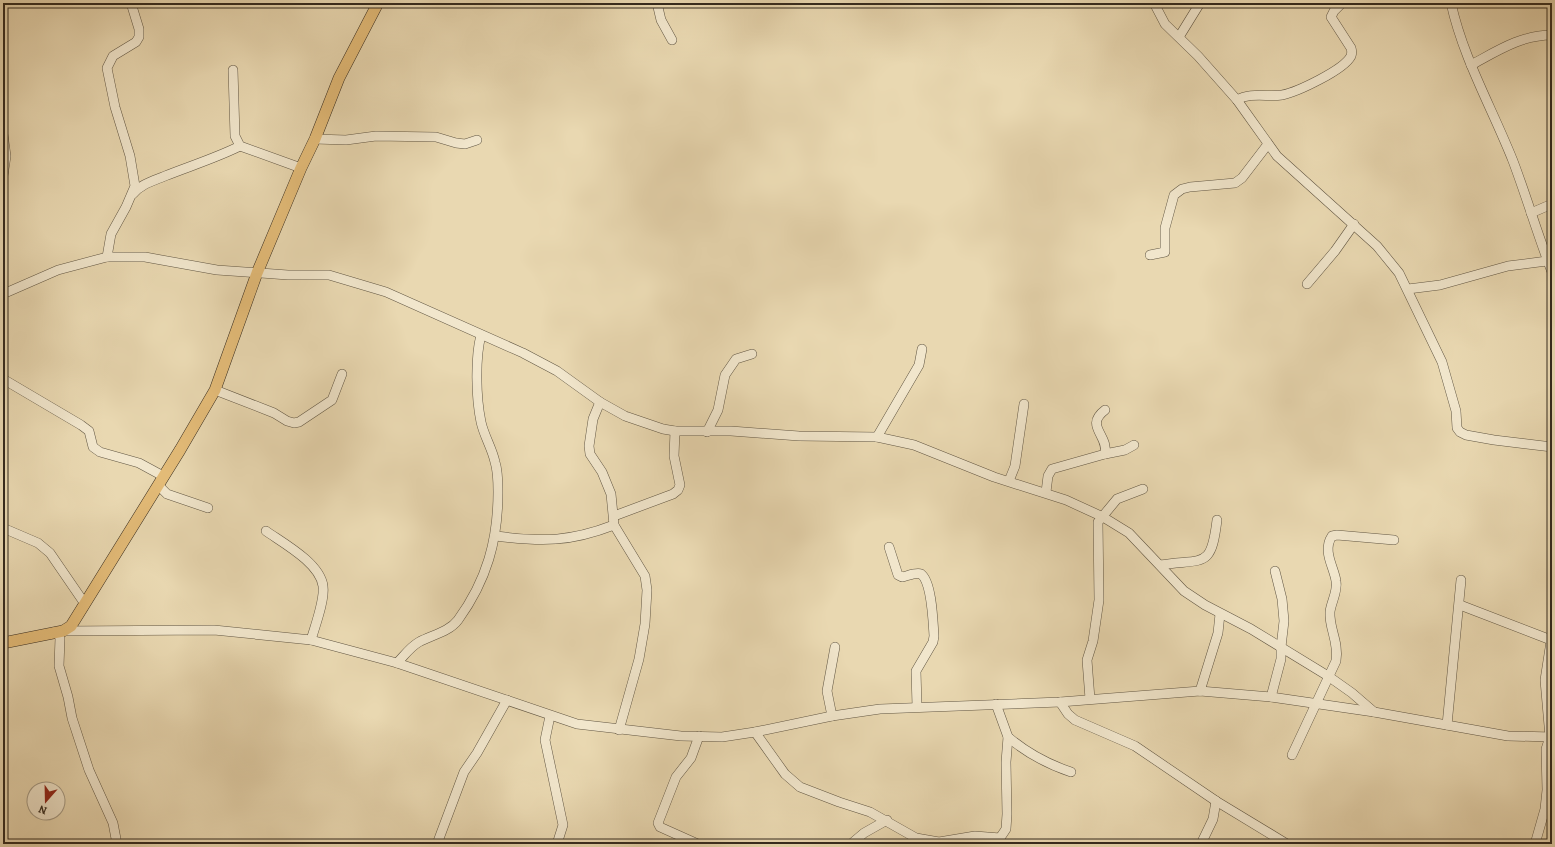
<svg xmlns="http://www.w3.org/2000/svg" width="1555" height="847" font-family="Alegreya,serif">
  <style>
    .lines { fill: none; stroke-linecap: round; stroke-linejoin: round }
    .minor-casing { stroke: #615643; stroke-width: 10 }
    .major-casing { stroke: #342a1e; stroke-width: 12 }
    .minor { stroke: #f1e6cc; stroke-width: 9 }
    .major { stroke: #e4bc78; stroke-width: 11 }
  </style>
  <rect width="100%" height="100%" fill="#e9d8b1"/>
  <filter id="stains"><feTurbulence type="fractalNoise" baseFrequency=".005" numOctaves="4"/><feColorMatrix values="0 0 0 0 .2 0 0 0 0 .09 0 0 0 0 .02 0 0 0 .5 -.17"/></filter>
  <radialGradient id="worn" r=".72"><stop offset=".6" stop-color="#630" stop-opacity="0"/><stop offset="1" stop-color="#630" stop-opacity=".3"/></radialGradient>
  <g class="lines">
    <g class="minor-casing">
      <g id="minor">
        <polyline points="657,3 661,20 672,40"/>
        <polyline points="1154,3 1165,24 1198,56 1237,100 1277,156 1377,246 1399,273 1442,362 1456,411 1457,428 1460,432 1466,435 1494,440 1552,447"/>
        <path d="M1451,3C1463,58 1492,108 1513,161C1527,198 1538,236 1552,272"/>
        <polyline points="1179,37 1200,3"/>
        <path d="M1471,65C1497,51 1521,35 1552,35"/>
        <polyline points="233,70 235,136 240,146 301,168"/>
        <path d="M1237,100C1250,92 1267,97 1282,95C1297,92 1344,70 1351,56C1352,53 1352,51 1351,48L1331,17L1334,11L1342,3"/>
        <polyline points="3,134 6,156 3,176"/>
        <polyline points="315,139 346,140 376,136 436,137 456,143 465,144 477,140"/>
        <path d="M133,194C141,184 153,181 165,176C190,166 216,158 240,146"/>
        <polyline points="1531,213 1552,204"/>
        <polyline points="1150,255 1165,252 1165,228 1174,195 1182,189 1190,187 1235,183 1242,178 1268,144"/>
        <polyline points="107,257 111,234 126,207 135,186 130,156 115,107 107,68 113,56 136,42 139,37 139,29 131,3"/>
        <polyline points="1307,284 1335,251 1354,224"/>
        <polyline points="1408,289 1440,285 1508,266 1547,261"/>
        <polyline points="3,294 58,270 107,257 145,257 217,270 288,275 329,275 386,292 523,353 557,371 600,402 625,416 663,429 675,431 731,431 799,436 877,437 914,445 994,477 1066,500 1103,517 1129,533 1184,591 1205,605 1251,629 1328,676 1352,693 1374,712"/>
        <polyline points="3,379 81,425 89,431 93,447 100,452 139,463 163,476"/>
        <polyline points="215,390 274,413 287,421 294,423 299,422 332,400 342,374"/>
        <polyline points="600,402 593,419 589,446 590,454 602,472 611,494 614,525 645,576 647,590 645,624 639,659 619,730"/>
        <polyline points="707,432 718,410 725,375 736,359 752,354"/>
        <polyline points="877,437 919,365 922,349"/>
        <polyline points="1105,454 1125,450 1134,445"/>
        <polyline points="1009,481 1015,466 1024,404"/>
        <polyline points="158,485 167,494 208,508"/>
        <path d="M1046,492L1048,476L1052,469L1105,454C1109,435 1084,426 1105,410"/>
        <polyline points="614,516 673,494 678,490 680,485 674,456 675,431"/>
        <polyline points="3,528 38,543 50,553 85,604"/>
        <path d="M266,531C283,543 320,563 323,586C325,600 315,626 311,640"/>
        <path d="M496,536C542,542 570,542 614,525"/>
        <path d="M889,547L898,575L902,577C907,576 916,572 921,574C932,582 933,622 934,636L933,642L916,671L917,706"/>
        <path d="M1160,565C1204,558 1211,570 1217,520"/>
        <polyline points="1460,605 1551,640"/>
        <polyline points="63,631 214,630 311,640 397,663 577,724 681,736 722,737 755,732 832,716 880,709 1060,702 1200,691 1271,697 1374,712 1508,736 1552,737"/>
        <polyline points="54,632 58,634 60,638 59,666 68,697 72,718 89,770 113,823 117,844"/>
        <path d="M397,663C404,656 410,647 419,642C432,635 449,632 458,620C487,580 498,540 498,492C498,482 498,471 495,462C492,448 484,436 481,422C476,398 475,358 481,335"/>
        <polyline points="1200,691 1218,633 1220,614"/>
        <polyline points="1271,697 1281,659 1281,647 1284,621 1282,599 1275,571"/>
        <polyline points="1090,699 1087,660 1093,641 1099,600 1098,522 1117,499 1143,489"/>
        <polyline points="1060,702 1068,714 1075,720 1135,746 1216,801 1287,844"/>
        <polyline points="550,716 545,740 563,825 557,844"/>
        <polyline points="832,716 827,691 835,647"/>
        <polyline points="1447,725 1461,580"/>
        <polyline points="755,732 785,774 800,787 839,802 870,812 916,838 939,842 975,836 1000,838 1006,829 1007,814 1006,762 1008,737 996,704"/>
        <path d="M1008,737C1028,754 1047,764 1071,772"/>
        <path d="M1292,755L1336,661C1339,641 1329,629 1330,612C1331,602 1338,592 1336,581C1334,567 1322,551 1332,536L1337,535L1394,540"/>
        <polyline points="437,844 464,772 477,753 507,700"/>
        <polyline points="698,844 660,827 658,823 676,777 691,758 699,736"/>
        <polyline points="851,844 864,833 887,820"/>
        <polyline points="1201,844 1213,819 1216,801"/>
        <polyline points="1535,844 1545,809 1547,790 1546,749 1550,737 1545,680 1552,635"/>
      </g>
    </g>
    <g class="major-casing">
      <polyline id="major" points="3,643 63,631 71,626 180,450 215,390 257,273 301,168 315,139 339,78 378,3"/>
    </g>
    <use href="#minor" class="minor"/>
    <use href="#major" class="major"/>
  </g>
  <rect width="1555" height="847" fill="none" stroke="#e9d8b1" stroke-width="16"/>
  <rect x="4" y="4" width="1547" height="839" fill="none" stroke="#342a1e" stroke-width="2"/>
  <rect x="8" y="8" width="1539" height="831" fill="none" stroke="#342a1e"/>
  <g transform="translate(46 801) rotate(200)"><circle r="19" fill="#f1e6cc" stroke="#a59b86"/>
  <path d="M0-3L7 15L0 10L-7 15Z" fill="#8f2418"/>
  <text y="-6" font-size="11" font-weight="bold" text-anchor="middle" fill="#342a1e">N</text>
  </g>
  <rect width="100%" height="100%" filter="url(#stains)"/>
  <rect width="100%" height="100%" fill="url(#worn)"/>
</svg>
